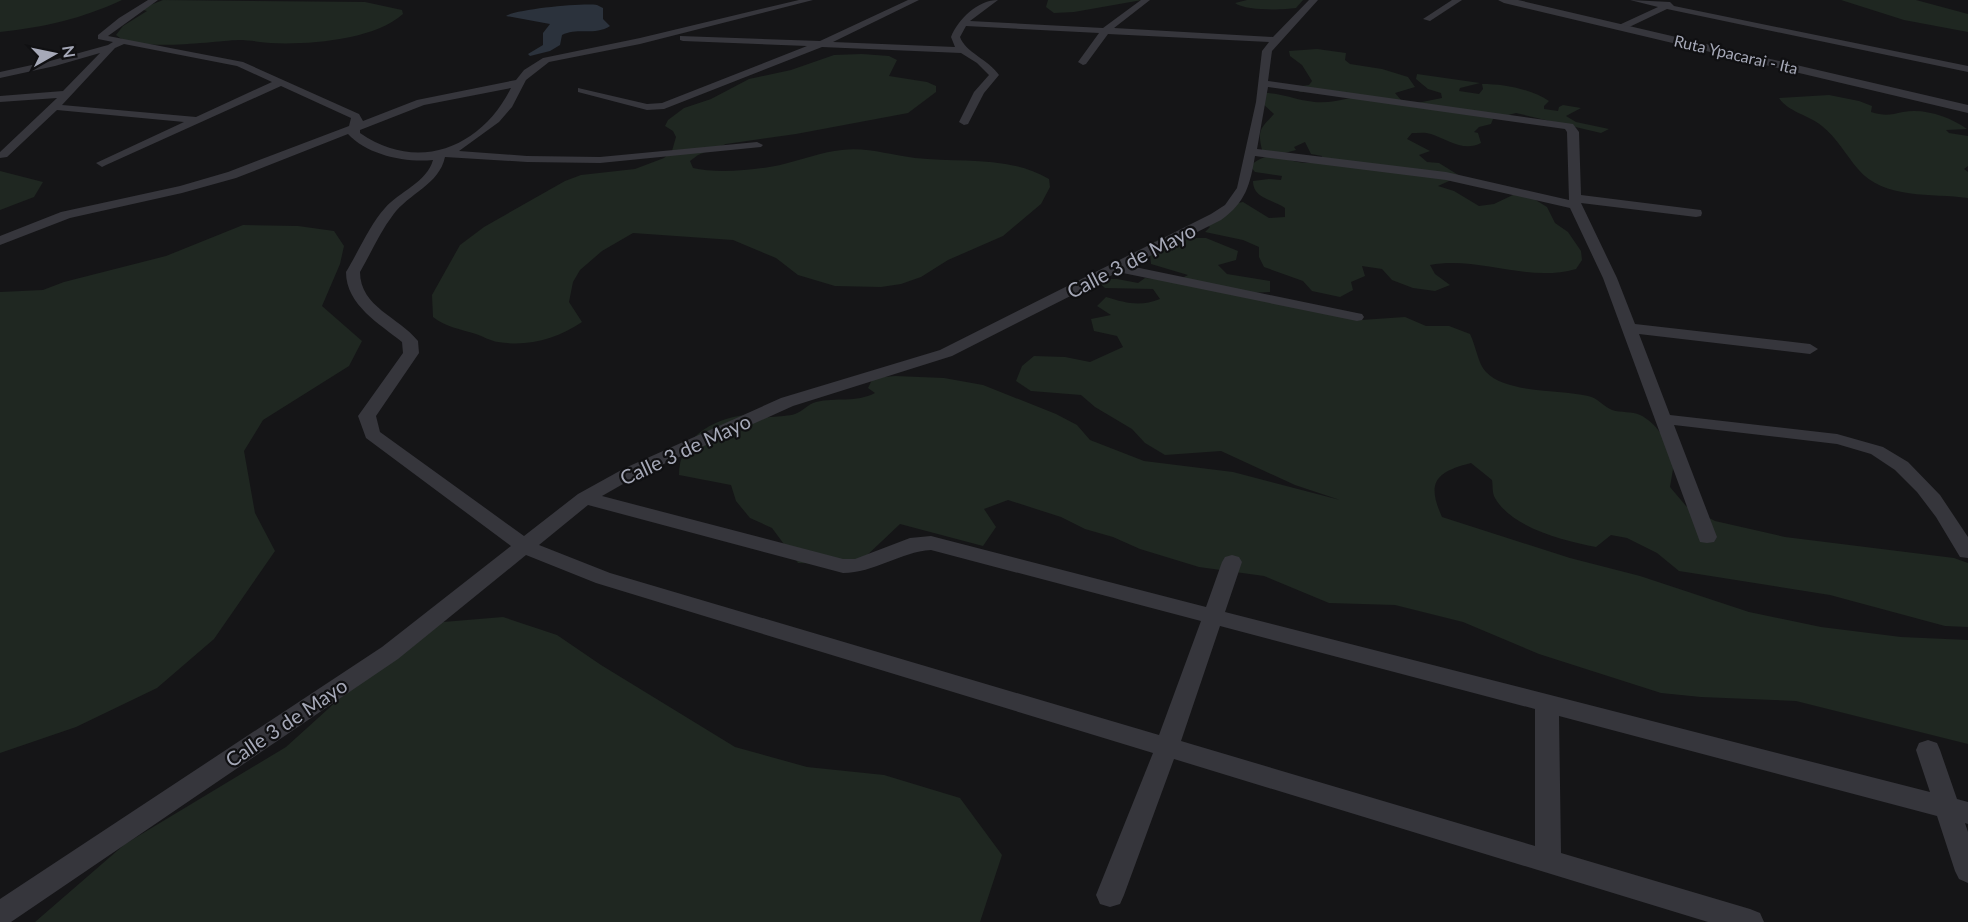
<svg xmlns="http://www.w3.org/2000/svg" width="1968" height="922" font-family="Lato,sans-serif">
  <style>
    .green { fill: #1f2721 }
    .water { fill: #2b323c }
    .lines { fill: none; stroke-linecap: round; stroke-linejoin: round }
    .minor { fill: #36363c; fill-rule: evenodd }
    .tertiary { fill: #36363c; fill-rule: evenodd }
    .labels { text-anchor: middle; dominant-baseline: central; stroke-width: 4.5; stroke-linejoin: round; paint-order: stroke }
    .far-street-label { font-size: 16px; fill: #a6a9b8; stroke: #101012 }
    .street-label { font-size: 20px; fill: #a6a9b8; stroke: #101012 }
  </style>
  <rect width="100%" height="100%" fill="#151517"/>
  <g class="green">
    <path d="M0,0H122C81,19 45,27 0,32Z"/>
    <path d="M163,0L365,2L402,10L403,14C374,40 308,45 270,43C259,42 249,40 238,40C213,41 135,53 116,35L123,26L147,11L140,9Z"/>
    <polygon points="1048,0 1142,0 1074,12 1054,13 1046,7"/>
    <path d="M1247,0H1303L1296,8C1282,10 1246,11 1235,3Z"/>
    <polygon points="1841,0 1916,0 1968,14 1968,32 1904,20"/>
    <path d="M1317,49L1346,53L1345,60L1350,64L1382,69L1408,77L1415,87L1395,93L1401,100L1417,103L1442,98L1441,93L1428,89L1416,79L1417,74L1480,83L1460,88L1459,91L1479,94L1483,89L1482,84C1504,84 1531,89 1549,101L1544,106V109L1558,111L1559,107L1563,105L1581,108L1566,116L1576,122L1609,129L1601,133L1516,113L1493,119L1491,124L1479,127L1474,132L1478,133L1481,143C1464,152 1448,140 1431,134C1425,132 1418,133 1412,133L1407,139L1430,151L1419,155L1427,162L1439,163L1460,176L1438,186L1454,191L1479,206L1494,204L1515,194L1534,199L1547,207L1555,223L1568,232L1581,251L1582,260L1576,269C1527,283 1480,256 1430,265L1435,274L1450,285L1435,291L1413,288L1392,280L1382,269L1362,266L1365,276L1351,282L1353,290L1340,297L1312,291L1303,281L1264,267L1259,257V247L1243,240L1205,232L1210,227L1205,224L1227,205L1243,202L1269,218L1285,217V208C1273,199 1253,199 1253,181L1269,179L1281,180L1282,176L1255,172L1250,166C1271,147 1284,162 1306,163C1311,163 1317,161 1321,160L1322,156L1311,154L1305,142L1294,147L1296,150L1281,154L1262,150C1257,129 1261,128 1274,114L1261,102L1265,93C1281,93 1293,99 1308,101C1323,104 1336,101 1351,98L1316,92H1300L1295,87L1309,85L1312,81L1302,65L1290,56L1289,51Z"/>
    <path d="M862,54L889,56L897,60L889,76L927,82L936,86V92L908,113L796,134L726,144L698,155L690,161L693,168C717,174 760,170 784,164C804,159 822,152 842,150C867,147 890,155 915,158C959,163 1008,155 1049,179L1050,187L1041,204L1003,236L948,260L921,277L901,284L881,287L835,286L798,275L776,258L733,240L633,233L602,251L580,270L573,282L569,302L582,322C557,339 528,347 498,342C490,341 483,336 476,334C460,329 446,327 433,317L432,295L460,245L484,227L565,181L581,175L635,169L664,158L672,151L676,137L673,131L665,126L668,120L684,108L711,99L749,79L791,70L834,55Z"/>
    <path d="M1829,95L1859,101L1872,106L1871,112C1884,116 1890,115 1903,112C1925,108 1950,117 1967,129L1946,130L1949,133L1968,136V166L1964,169L1968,172V198C1932,193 1884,200 1858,169C1846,155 1837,138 1822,126C1809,115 1788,112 1779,98Z"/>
    <polygon points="0,171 43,182 34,197 0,210"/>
    <polygon points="243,225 298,226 334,231 344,246 340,264 322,306 362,341 349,366 263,420 244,451 255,513 275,551 214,639 157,688 76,727 0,753 0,292 43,290 64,282 166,256"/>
    <path d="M1163,238H1206L1238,251L1236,260L1218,265L1227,274L1270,281V292L1249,293L1361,320L1405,317L1426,326H1449L1470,334C1476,346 1478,364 1486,372C1507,394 1560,389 1588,396C1598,398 1604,407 1612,410C1621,413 1632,411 1640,415C1657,423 1666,441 1675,457L1670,487L1686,506L1715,521L1785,537L1954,558L1968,563V627L1945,626L1830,595L1679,571L1657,553L1627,538L1611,535L1596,547C1565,541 1512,528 1495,498C1492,493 1493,486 1492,480L1471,463C1436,472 1426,482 1442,517L1570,558L1640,576L1749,612L1821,627L1901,637L1968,640V744L1796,701L1701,697L1661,693L1539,654L1463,622L1395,605L1329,603L1264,576L1199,567L1140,549L1113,537L1085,529L1061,517L1008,500L984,509L996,527L983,546L900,524L863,559L830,564L798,563L772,528L750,518L736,501L731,485L679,475C679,439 711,419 745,415C754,414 763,418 772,417C779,416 789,416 795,414C803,411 808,404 816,402C836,397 856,403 875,393L868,388L873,378L895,376L944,378L983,385L1056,414L1077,425L1090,440L1144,461L1233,472L1340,500L1295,485L1221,451L1165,455L1145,443L1132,429L1095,407L1081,395L1031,391L1016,381L1022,366L1034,356L1065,357L1090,362L1123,347L1117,336L1094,331L1091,319L1111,315L1097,306L1106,297C1126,303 1140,307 1160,299L1153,289L1105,288L1095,279H1117L1138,283L1145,278L1176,281L1188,275L1151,264L1149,244Z"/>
    <polygon points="503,617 557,635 601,665 735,747 807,767 884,775 960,798 1002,855 980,922 35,922 125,844 286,747 390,653 431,623"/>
  </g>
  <path class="water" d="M597,5L603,8V19L610,26C595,36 577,27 562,35L560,45L550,51L530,56L528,54L543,45V33L550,24L506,16C518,9 582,3 597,5Z"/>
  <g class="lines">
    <g class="minor">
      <path d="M148,0H158L108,36L243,62L359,114L363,121L417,100L516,80L524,70L543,58L640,38L799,0H813L640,44L549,62L526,80L512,107L499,122L459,151L527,156L600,157L757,142L763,145L761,147L600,163L527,162L445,157C439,185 409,193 393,215C380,232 371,253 360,272C360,307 399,317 418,341L419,353L376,416L380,432L524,536L578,494L625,468L781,398L940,350L1211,214L1225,205L1237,188L1256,102L1262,51L1269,42L1108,34L1086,64L1083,65L1078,62L1099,33L966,26L960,37C965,52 989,60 999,75L984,93L968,124L964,125L959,122L974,92L989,75L977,63L961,53L822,47L664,109L647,110L578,92V88L647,104L662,103L807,46L683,41L680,40V36L820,41L908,0H919L833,42L955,47L951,37C958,19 978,0 998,0L970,21L1103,28L1141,0H1150L1114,28L1273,37L1309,0H1318L1272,51L1268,81L1573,124L1579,132L1581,195L1701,210L1702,213L1701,216L1696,217L1581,203L1617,278L1635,324L1810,344L1818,349L1810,354L1639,334L1670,415L1837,434L1883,447L1908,462L1940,495L1968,537V558L1960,557L1936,517L1917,492L1895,470L1871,454L1837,444L1674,425L1717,537L1714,542L1707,543L1700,542L1603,278L1570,208L1446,180L1255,156C1250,185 1246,202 1221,220L1130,266L1357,313L1362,314L1364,317L1362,320L1357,321L1118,272L952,356L793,406L637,476L602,496L843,559H855L910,538L931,536L1206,607L1222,562L1225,557L1232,555L1239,557L1242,562L1225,612L1930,792L1916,750L1919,743L1928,740L1937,743L1940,750L1957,799L1968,802V824L1965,823L1968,832V883L1959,879L1955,871L1937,816L1559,716L1561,853L1750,909L1760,913L1764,922H1708L1174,759L1124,895L1120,904L1110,907L1100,904L1096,895L1153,753L596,583L526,555L398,659L11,922H0V899L382,647L511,546L366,438L358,416L403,353L402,342C380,324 346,305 346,272C357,254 371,223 385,208C399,192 427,182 433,160C406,163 367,155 348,134L236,178L182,193L70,218L0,245V236L61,212L180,186L228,172L349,126L351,118L281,86L106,165L102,167L96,163L184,122L57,110L7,157L0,158V152L57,98L0,102V96L63,91L100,53L55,66L0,78V72L50,61L108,45L113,42L98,39V35L119,18ZM124,44L237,66L272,82L196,117L62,105L115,48ZM1268,87L1565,129L1567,132L1569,200L1446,172L1257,149ZM511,88C481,148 418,173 360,133V130L424,105ZM588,505L843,573C874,573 900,552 931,550L1201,621L1159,735L610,573L539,545ZM1220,626L1535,709V846L1181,741Z"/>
      <polygon points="1452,0 1462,0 1430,21 1423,19"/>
      <polygon points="1630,0 1670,2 1674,6 1968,66 1968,72 1667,9 1625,29 1619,29 1619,25 1658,7"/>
    </g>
    <polygon class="tertiary" points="1498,0 1518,0 1968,105 1968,113 1504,3"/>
  </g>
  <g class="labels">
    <g class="far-street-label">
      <text transform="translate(1736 54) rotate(13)">Ruta Ypacarai - Ita</text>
    </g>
    <g class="street-label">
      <text transform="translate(1131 260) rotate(-27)">Calle 3 de Mayo</text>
      <text transform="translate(685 449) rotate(-25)">Calle 3 de Mayo</text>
      <text transform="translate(286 722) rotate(-34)">Calle 3 de Mayo</text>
    </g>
  </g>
  <g transform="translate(54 54) rotate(81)" stroke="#101012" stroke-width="4.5" paint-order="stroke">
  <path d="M0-4.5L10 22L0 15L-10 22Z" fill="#a6a9b8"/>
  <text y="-9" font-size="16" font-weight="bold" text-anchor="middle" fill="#a6a9b8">N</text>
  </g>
</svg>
